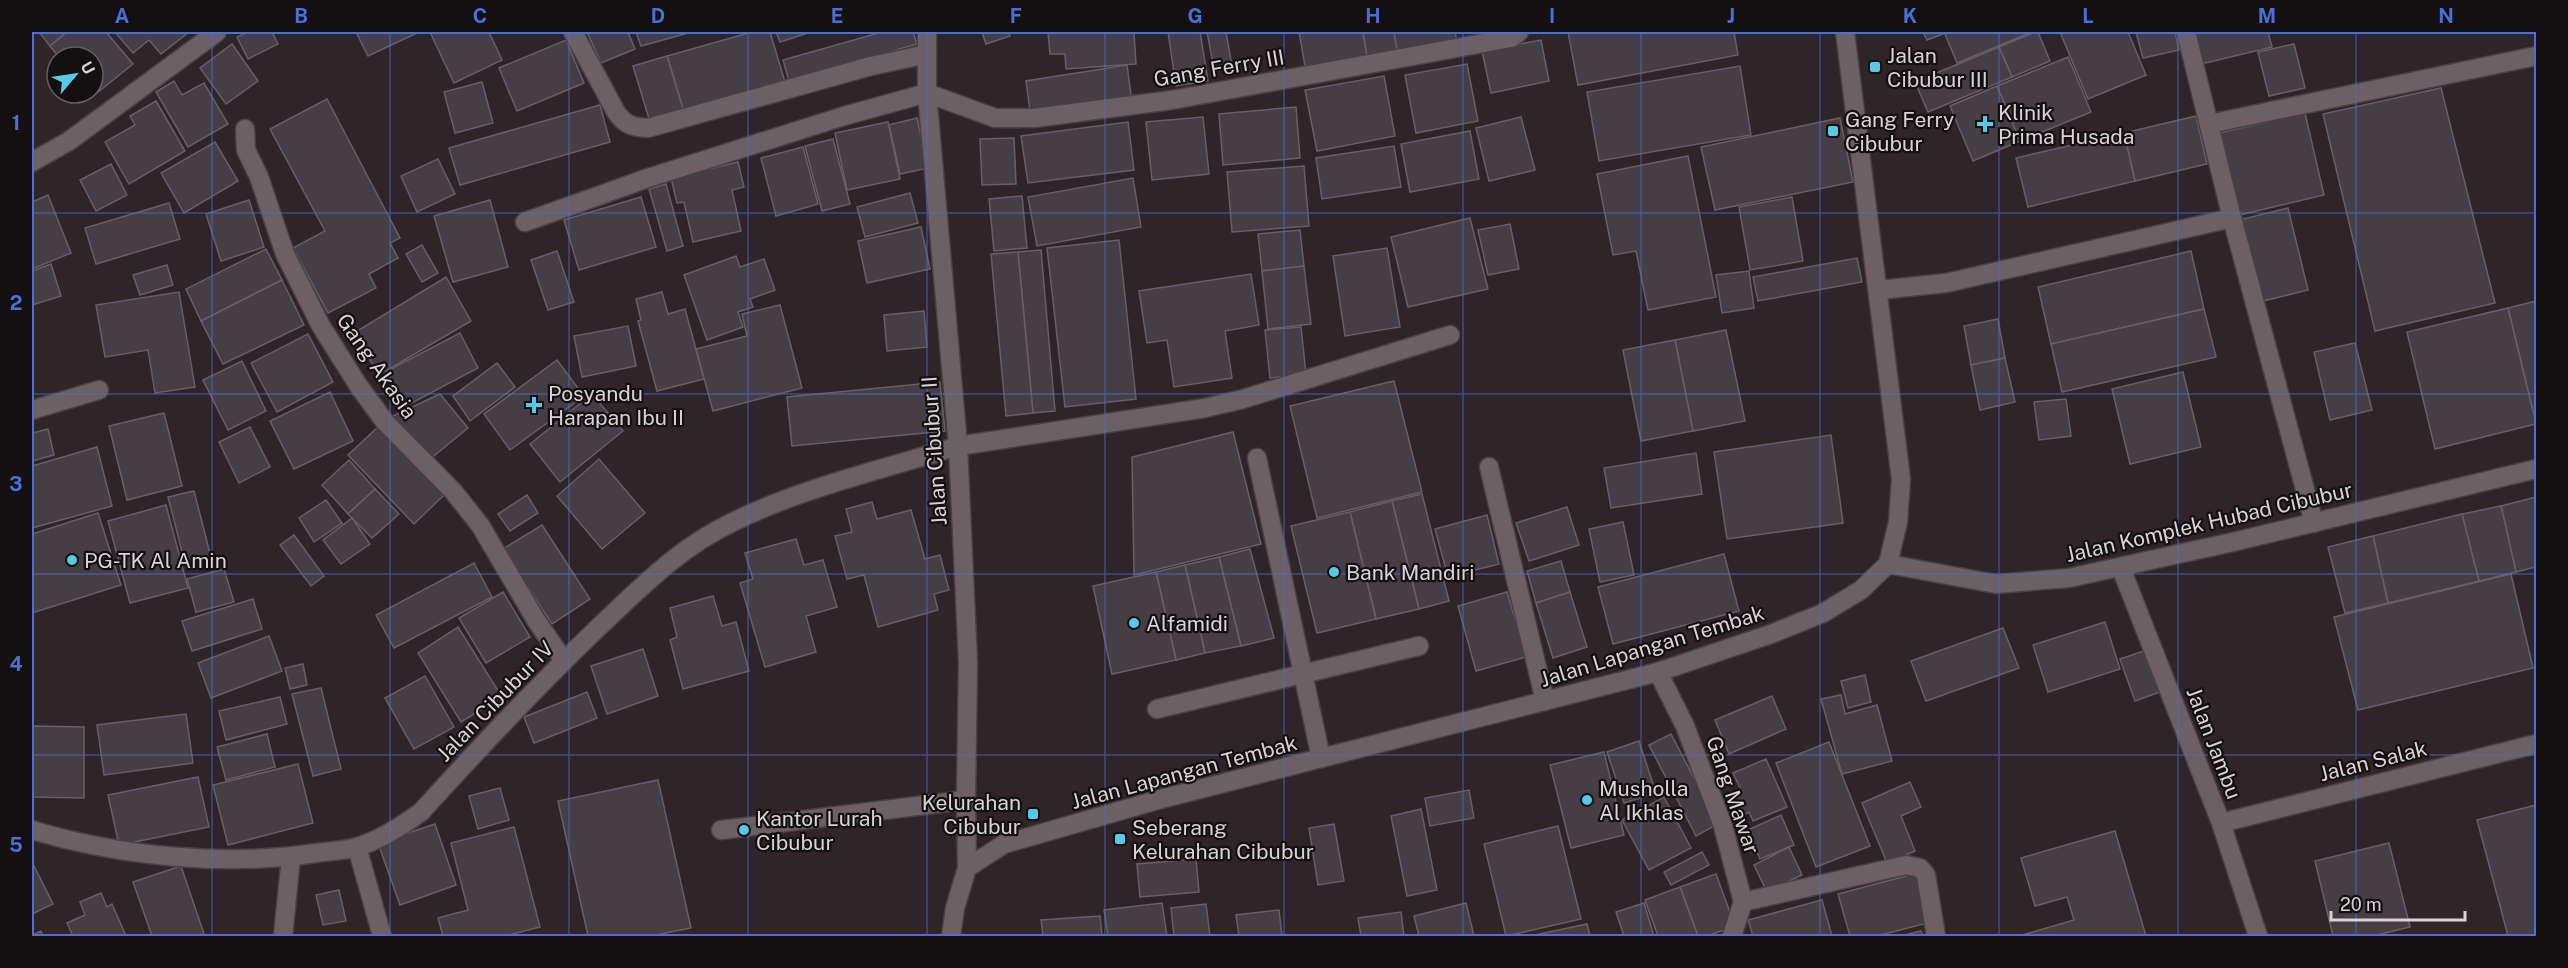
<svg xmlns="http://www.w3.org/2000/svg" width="2568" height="968" font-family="'Public Sans',sans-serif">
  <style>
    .building { fill: #453e45; stroke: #675f67; stroke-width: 1.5 }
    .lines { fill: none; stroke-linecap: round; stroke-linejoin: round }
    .service-casing { stroke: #4a4144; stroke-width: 21 }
    .minor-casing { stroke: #4a4144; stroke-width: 21 }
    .tertiary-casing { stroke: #4a4144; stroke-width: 21 }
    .service { stroke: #6c6064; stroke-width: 18 }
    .minor { stroke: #6c6064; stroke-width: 18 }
    .tertiary { stroke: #6c6064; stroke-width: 18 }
    .grid { fill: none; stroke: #4c6fd7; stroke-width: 1.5; stroke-opacity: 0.55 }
    .poi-dot { fill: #58c8e4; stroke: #141011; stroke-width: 2 }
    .labels { text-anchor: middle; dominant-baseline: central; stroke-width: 4.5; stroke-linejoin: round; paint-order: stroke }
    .poi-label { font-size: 21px; fill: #dad3d5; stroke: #141011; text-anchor: start }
    .street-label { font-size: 21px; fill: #dad3d5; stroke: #141011 }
    .neatline { fill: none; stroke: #4c6fd7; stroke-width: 2 }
    .grid-label { font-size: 20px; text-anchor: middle; font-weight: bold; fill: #4c6fd7 }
  </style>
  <rect width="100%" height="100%" fill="#2f2529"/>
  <g class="building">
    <polygon points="39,32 67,32 50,46"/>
    <polygon points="67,32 106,32 133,64 92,97 89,93 93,93 93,57 59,57 50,46"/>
    <polygon points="115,32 189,32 161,54 149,40 133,53"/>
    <polygon points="248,32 272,32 278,44 248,59 237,37"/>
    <polygon points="356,32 419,32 368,56"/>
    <polygon points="430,32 489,32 502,60 454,83"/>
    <polygon points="587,32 628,32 635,49 601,63"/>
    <polygon points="636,32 692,32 641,46"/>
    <polygon points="752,32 770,32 785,82 684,112 667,56"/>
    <polygon points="776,32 811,32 780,42"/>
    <polygon points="882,32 913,32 917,44 789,81 783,60"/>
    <polygon points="982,32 1009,32 1010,36 986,44"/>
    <polygon points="1048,32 1134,32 1136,64 1066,69 1065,54 1050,54"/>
    <polygon points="1168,32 1200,32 1208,81 1176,86"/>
    <polygon points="1207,32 1226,32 1232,66 1214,69"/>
    <polygon points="1299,32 1363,32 1368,62 1306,72"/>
    <polygon points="1363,32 1394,32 1398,56 1368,62"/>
    <polygon points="1394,32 1455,32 1458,46 1398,56"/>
    <polygon points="1568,32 1734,32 1738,55 1578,85"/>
    <polygon points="1923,32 1948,32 1927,40"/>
    <polygon points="1952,32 2032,32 1957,63 1945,34"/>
    <polygon points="2035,32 2038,32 2050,61 2012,77 1999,47"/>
    <polygon points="2060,32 2128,32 2146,75 2088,99"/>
    <polygon points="2136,32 2175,32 2179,50 2143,58"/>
    <polygon points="2198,32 2268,32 2272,47 2201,64 2193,33"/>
    <polygon points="566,40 584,83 517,111 499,68"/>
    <polygon points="1541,40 1549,81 1491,93 1482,51"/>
    <polygon points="232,44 258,81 226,104 200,68"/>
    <polygon points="2294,44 2305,88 2269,96 2258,52"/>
    <polygon points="1999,47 2012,77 1928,112 1915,82"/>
    <polygon points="667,56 684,112 650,122 633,66"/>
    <polygon points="2068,57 2091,112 2020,141 1997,86"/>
    <polygon points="1467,64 1478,121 1416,133 1405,75"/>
    <polygon points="1127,65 1132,102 1031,118 1026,81"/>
    <polygon points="1740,66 1751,135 1599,161 1587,92"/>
    <polygon points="1384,76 1395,136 1317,151 1305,90"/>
    <polygon points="174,81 182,95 204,83 228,124 188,147 156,92"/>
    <polygon points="482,82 493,123 455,133 444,92"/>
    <polygon points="1997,86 2020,141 1973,161 1950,106"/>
    <polygon points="2441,88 2495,303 2375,331 2323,114"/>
    <polygon points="327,99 400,238 390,243 398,258 369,274 376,288 328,313 293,248 325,231 270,129"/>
    <polygon points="156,101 185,151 129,184 105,142 135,125 130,116"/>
    <polygon points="600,105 610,142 460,185 449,148"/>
    <polygon points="1296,107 1300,158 1223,165 1219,114"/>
    <polygon points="2305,113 2324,195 2239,215 2219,133"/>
    <polygon points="2196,116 2207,164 2135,181 2124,133"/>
    <polygon points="1203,117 1209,174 1152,180 1146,122"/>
    <polygon points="1521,117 1535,170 1489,181 1476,128"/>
    <polygon points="917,118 928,168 900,174 889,125"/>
    <polygon points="1840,118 1853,182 1715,210 1701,147"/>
    <polygon points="888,122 900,179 847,190 835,133"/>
    <polygon points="1128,122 1134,170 1028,183 1021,136"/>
    <polygon points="1470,131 1479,179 1410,192 1401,144"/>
    <polygon points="2124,133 2135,181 2028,207 2016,158"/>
    <polygon points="1014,138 1016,184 982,185 980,139"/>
    <polygon points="833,139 850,204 822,211 805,146"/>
    <polygon points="215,142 238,181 184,213 161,173"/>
    <polygon points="1394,146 1401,187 1322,199 1316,158"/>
    <polygon points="803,147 818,204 776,216 761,158"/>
    <polygon points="1688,156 1716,297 1648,310 1636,251 1613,255 1597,174"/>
    <polygon points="438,159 455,194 417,212 401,176"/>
    <polygon points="738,162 744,187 732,190 741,231 693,242 684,202 677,203 671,178"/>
    <polygon points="111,164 127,195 96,211 80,180"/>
    <polygon points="1304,166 1309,226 1232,232 1227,172"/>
    <polygon points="1133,178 1141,227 1037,246 1028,197"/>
    <polygon points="666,184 683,246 667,251 649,189"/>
    <polygon points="910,193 918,223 865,237 857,207"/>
    <polygon points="48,195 71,253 32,269 32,202"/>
    <polygon points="1022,196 1027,248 994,251 989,199"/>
    <polygon points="641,197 656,247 579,270 564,220"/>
    <polygon points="1792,197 1803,261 1750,270 1739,207"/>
    <polygon points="249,200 264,247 221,261 206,214"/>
    <polygon points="490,200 508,267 453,282 434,216"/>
    <polygon points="169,203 180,239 96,264 85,228"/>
    <polygon points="2288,208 2308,290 2259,302 2239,220"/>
    <polygon points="1470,218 1488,289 1408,307 1391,237"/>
    <polygon points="1510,224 1519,269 1488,275 1478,230"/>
    <polygon points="921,227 930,269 867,283 858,241"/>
    <polygon points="1300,230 1304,266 1262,271 1258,234"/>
    <polygon points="1119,240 1136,399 1065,407 1047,248"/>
    <polygon points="422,245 438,273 422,282 406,254"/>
    <polygon points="1387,248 1400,327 1345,336 1333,256"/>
    <polygon points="266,249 282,280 201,321 186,289"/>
    <polygon points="1041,250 1055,411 1033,413 1018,252"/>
    <polygon points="557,251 574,302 548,310 531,260"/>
    <polygon points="2191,251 2204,309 2051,344 2038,287"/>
    <polygon points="1018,252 1033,413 1006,416 991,254"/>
    <polygon points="736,256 740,267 764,259 775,290 750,299 753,307 738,312 743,327 707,340 684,275"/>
    <polygon points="1857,258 1862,282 1758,301 1753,277"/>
    <polygon points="51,264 61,296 32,305 32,271"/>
    <polygon points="167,265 173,285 140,295 133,275"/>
    <polygon points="1304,266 1311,324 1268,329 1262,271"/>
    <polygon points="1749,271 1754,308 1722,313 1716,275"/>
    <polygon points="1251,274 1259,325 1225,331 1232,378 1174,387 1167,340 1147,343 1139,291"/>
    <polygon points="446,277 471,321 379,375 354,333"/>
    <polygon points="282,280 304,325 223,364 201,321"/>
    <polygon points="179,292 195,387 155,393 148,350 105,357 96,305"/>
    <polygon points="662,292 668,314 685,309 704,379 657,391 638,321 641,320 636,299"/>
    <polygon points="2536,301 2536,424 2508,308"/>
    <polygon points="780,305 802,388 713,411 696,349 747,336 742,314"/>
    <polygon points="2508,308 2536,424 2435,449 2407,332"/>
    <polygon points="2204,309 2216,357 2062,392 2051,344"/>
    <polygon points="924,311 927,347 887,351 884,315"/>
    <polygon points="1998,319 2005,358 1971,365 1964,326"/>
    <polygon points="628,326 636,366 582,377 574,336"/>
    <polygon points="1301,327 1306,374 1270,378 1265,330"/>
    <polygon points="1726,330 1745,421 1693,431 1675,340"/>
    <polygon points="460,333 478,368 406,406 387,371"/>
    <polygon points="308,334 333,382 277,412 251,363"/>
    <polygon points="1675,340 1693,431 1641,441 1623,350"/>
    <polygon points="2355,343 2372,410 2330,420 2314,352"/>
    <polygon points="2005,358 2015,402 1980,410 1971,365"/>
    <polygon points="557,360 584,396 510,450 484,414"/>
    <polygon points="242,361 266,411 228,430 203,380"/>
    <polygon points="497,363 515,387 470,421 453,396"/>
    <polygon points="2183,372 2201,447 2130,464 2112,389"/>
    <polygon points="1394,381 1422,492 1317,518 1290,406"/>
    <polygon points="940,382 945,431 792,446 787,397"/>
    <polygon points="330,392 353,441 294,469 270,421"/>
    <polygon points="440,394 468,428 429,460 391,417"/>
    <polygon points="592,394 623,431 560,482 530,444"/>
    <polygon points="2066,399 2071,436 2039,440 2034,402"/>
    <polygon points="164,413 182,486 127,500 109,426"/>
    <polygon points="379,426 444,495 414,524 348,455"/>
    <polygon points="250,427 270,467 239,483 219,442"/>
    <polygon points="48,429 54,455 32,461 32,433"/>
    <polygon points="1233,432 1261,544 1134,575 1132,457"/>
    <polygon points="1831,435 1843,523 1727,539 1714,452"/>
    <polygon points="97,447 112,506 32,528 32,466"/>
    <polygon points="1696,453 1702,494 1611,508 1604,468"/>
    <polygon points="599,459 645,513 602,549 557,496"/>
    <polygon points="349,460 375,489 348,514 322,485"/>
    <polygon points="375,489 399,514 372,538 348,514"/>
    <polygon points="194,491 212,561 186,567 168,497"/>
    <polygon points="1422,494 1449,601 1419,609 1392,501"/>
    <polygon points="527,495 538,513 510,531 498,514"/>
    <polygon points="2536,497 2536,567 2516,572 2501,506"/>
    <polygon points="326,500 342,523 314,542 299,518"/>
    <polygon points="1392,501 1419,609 1376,619 1350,512"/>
    <polygon points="872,502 877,519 911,510 925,559 940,555 949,590 934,594 938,610 878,627 864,575 847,579 835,536 852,532 846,509"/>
    <polygon points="166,505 188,588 130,603 108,521"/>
    <polygon points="2501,506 2516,572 2479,581 2462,514"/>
    <polygon points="1567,507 1579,545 1529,561 1516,523"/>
    <polygon points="1350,512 1376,619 1317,633 1291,526"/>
    <polygon points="98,513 121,585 32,613 32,534"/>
    <polygon points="2462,514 2479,581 2388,603 2373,536"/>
    <polygon points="1487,515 1499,564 1448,577 1435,529"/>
    <polygon points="352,518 370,544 341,564 323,540"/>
    <polygon points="1623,522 1634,575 1600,582 1589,529"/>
    <polygon points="542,525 590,599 552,624 503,549"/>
    <polygon points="294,535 324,576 311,586 280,545"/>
    <polygon points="2373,536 2388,603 2345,613 2328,547"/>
    <polygon points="796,539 804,565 823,560 837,607 806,616 816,652 765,667 740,583 753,579 745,553"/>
    <polygon points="1250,549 1274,638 1241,646 1219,557"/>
    <polygon points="1724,554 1739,611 1613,644 1598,587"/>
    <polygon points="1219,557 1241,646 1205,653 1185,565"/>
    <polygon points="1561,561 1570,592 1536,603 1527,571"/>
    <polygon points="474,563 492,597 394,648 376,615"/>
    <polygon points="1185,565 1205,653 1176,660 1156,572"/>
    <polygon points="224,569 234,602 196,612 187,579"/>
    <polygon points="1156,572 1176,660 1112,674 1093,586"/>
    <polygon points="2511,574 2533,668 2358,710 2334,617"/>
    <polygon points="503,592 530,637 486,663 459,618"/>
    <polygon points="1507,592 1526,657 1476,671 1458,606"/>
    <polygon points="1570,592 1587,647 1553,658 1536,603"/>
    <polygon points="713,596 722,626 736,622 749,671 683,689 670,640 677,637 670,608"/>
    <polygon points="253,599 262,629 192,651 182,621"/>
    <polygon points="2105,622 2120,669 2048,692 2033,645"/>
    <polygon points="458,627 502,697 461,722 418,653"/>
    <polygon points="2003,628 2019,668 1926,701 1911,661"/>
    <polygon points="269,636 282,671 211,698 198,663"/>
    <polygon points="643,649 658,696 607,714 591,666"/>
    <polygon points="2150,649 2165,690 2135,701 2120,659"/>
    <polygon points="303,664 307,685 290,689 285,668"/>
    <polygon points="1865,675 1871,702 1848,708 1841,681"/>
    <polygon points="425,676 454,727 414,749 385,698"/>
    <polygon points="321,688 341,769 313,776 292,694"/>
    <polygon points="587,692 597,718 534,743 524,717"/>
    <polygon points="1841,695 1845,714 1877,705 1892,761 1842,774 1821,699"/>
    <polygon points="1772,696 1786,729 1729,754 1715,720"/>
    <polygon points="280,697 287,724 226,740 219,711"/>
    <polygon points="186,714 193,763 104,775 97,725"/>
    <polygon points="32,726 84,727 84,798 32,797"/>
    <polygon points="267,734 275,767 226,780 217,747"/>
    <polygon points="1671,734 1718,824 1696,836 1649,745"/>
    <polygon points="1639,741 1656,793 1624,803 1607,752"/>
    <polygon points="1829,742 1870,846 1816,867 1776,763"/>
    <polygon points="1604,752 1624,835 1571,848 1550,765"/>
    <polygon points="1766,759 1787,807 1753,821 1749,812 1736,819 1726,796 1741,790 1733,773"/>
    <polygon points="298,764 313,823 228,845 213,785"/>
    <polygon points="198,777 209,827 119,845 108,795"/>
    <polygon points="658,780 691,928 651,936 588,936 558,801"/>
    <polygon points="1910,782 1921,807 1901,816 1915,851 1887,863 1862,803"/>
    <polygon points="500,788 509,820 478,829 469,796"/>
    <polygon points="1469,790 1474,818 1430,826 1425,798"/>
    <polygon points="1664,797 1691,848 1649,870 1622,820"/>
    <polygon points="2536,805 2536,936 2508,936 2477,820"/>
    <polygon points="1421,809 1437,890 1407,896 1391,816"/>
    <polygon points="1781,815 1794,845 1760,859 1748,830"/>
    <polygon points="435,824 456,885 400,905 378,843"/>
    <polygon points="1334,824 1344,881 1318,885 1309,828"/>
    <polygon points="1558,826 1581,919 1506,936 1484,844"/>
    <polygon points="514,827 540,927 505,936 443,936 438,918 468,910 451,843"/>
    <polygon points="2115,831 2146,936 2019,936 2074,920 2067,897 2035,906 2021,858"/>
    <polygon points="2389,843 2410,927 2373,936 2333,936 2315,861"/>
    <polygon points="1789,847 1802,875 1767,892 1754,865"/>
    <polygon points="1702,852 1709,865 1671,885 1664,872"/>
    <polygon points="1196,859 1199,892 1140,897 1137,864"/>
    <polygon points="32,862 53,904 32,914"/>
    <polygon points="181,866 204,934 196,936 152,936 133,882"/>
    <polygon points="1917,873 1931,922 1877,936 1850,936 1838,894"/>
    <polygon points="1716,874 1735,926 1707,936 1698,936 1680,887"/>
    <polygon points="1680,887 1698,936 1658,936 1645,900"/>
    <polygon points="339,890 346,921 323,925 316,895"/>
    <polygon points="101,893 107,907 112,904 126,936 73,936 67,923 85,915 80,902"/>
    <polygon points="1822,900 1832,936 1753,936 1748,920"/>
    <polygon points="1162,903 1167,936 1108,936 1104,910"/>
    <polygon points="1466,903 1474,936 1419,936 1414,916"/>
    <polygon points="1644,903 1654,936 1624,936 1616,912"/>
    <polygon points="1206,904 1210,936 1174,936 1171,908"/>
    <polygon points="1279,910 1282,936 1239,936 1236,915"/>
    <polygon points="1401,912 1404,936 1361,936 1358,918"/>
    <polygon points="1100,916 1102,936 1043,936 1041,920"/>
    <polygon points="1587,924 1590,936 1530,936"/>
    <polygon points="41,931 43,936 32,936 32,935"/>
    <polygon points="1921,931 1923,936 1901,936"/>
  </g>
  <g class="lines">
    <g class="service-casing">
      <g id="service">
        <polyline points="1879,290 1946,283 2232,218"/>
        <polyline points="958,446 1205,408 1243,399 1450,335"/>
        <polyline points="1257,458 1321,758"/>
        <polyline points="1157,709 1419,646"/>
        <polyline points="721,830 966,800"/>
      </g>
    </g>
    <g class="minor-casing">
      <g id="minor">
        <path d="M573,32L616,112C625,125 632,127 648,128L871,66L927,54"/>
        <polyline points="2186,32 2232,218 2314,523"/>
        <polyline points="2209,124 2536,56"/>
        <polyline points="245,129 246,150 259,177 285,254 321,326 358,385 385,422 453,491 480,525 536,620 564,661"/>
        <polyline points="32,162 69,141 217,32"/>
        <polyline points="525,222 648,178 844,116 927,93 995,118 1034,118 1172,100 1511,38 1519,32"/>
        <polyline points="32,410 99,390"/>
        <polyline points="1489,467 1545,701"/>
        <polyline points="1888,564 1996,584 2069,578 2233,542 2536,469"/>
        <polyline points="2121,568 2221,823 2258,936"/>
        <polyline points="1658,672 1685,726 1723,826 1743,902 1732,936"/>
        <polyline points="2221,823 2536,744"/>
        <path d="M32,830C119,856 225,867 316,853C329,851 344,851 357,847C380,840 402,826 421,812C480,747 540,683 603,623C644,584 683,545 735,521C804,487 885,469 958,446"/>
        <polyline points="357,847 382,936"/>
        <polyline points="1743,902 1906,865 1920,868 1926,875 1936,936"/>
        <polyline points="283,936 291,857"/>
      </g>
    </g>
    <g class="tertiary-casing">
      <g id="tertiary">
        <polyline points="927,32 927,93 958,446 968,662 966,800 967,868"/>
        <polyline points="951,936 955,908 967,868 1004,844 1161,799 1658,672 1771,634 1823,613 1861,590 1888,564 1898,522 1901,479 1845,32"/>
      </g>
    </g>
    <use href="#service" class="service"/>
    <use href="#minor" class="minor"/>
    <use href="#tertiary" class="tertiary"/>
  </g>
  <path class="grid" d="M212,32V936M390,32V936M569,32V936M748,32V936M927,32V936M1105,32V936M1284,32V936M1463,32V936M1641,32V936M1820,32V936M1999,32V936M2178,32V936M2356,32V936M32,213H2536M32,394H2536M32,574H2536M32,755H2536"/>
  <g class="poi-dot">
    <rect x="1869" y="61" width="12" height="12" rx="3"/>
    <path d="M1982 115h6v6h6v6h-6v6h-6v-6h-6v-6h6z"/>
    <rect x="1827" y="125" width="12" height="12" rx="3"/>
    <path d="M531 396h6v6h6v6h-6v6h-6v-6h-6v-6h6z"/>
    <circle cx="72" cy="560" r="6"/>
    <circle cx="1334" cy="572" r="6"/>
    <circle cx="1134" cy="623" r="6"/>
    <circle cx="1587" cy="800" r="6"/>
    <rect x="1027" y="808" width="12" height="12" rx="3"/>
    <circle cx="744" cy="830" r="6"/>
    <rect x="1114" y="833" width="12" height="12" rx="3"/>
  </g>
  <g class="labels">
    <g class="poi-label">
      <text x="1887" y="55">Jalan<tspan x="1887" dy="24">Cibubur III</tspan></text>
      <text x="1998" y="112">Klinik<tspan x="1998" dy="24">Prima Husada</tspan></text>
      <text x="1845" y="119">Gang Ferry<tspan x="1845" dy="24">Cibubur</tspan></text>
      <text x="548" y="393">Posyandu<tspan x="548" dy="24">Harapan Ibu II</tspan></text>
      <text x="84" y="560">PG-TK Al Amin</text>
      <text x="1346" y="572">Bank Mandiri</text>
      <text x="1146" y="623">Alfamidi</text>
      <text x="1599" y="788">Musholla<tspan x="1599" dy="24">Al Ikhlas</tspan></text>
      <text x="1021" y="802" text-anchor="end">Kelurahan<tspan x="1021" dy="24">Cibubur</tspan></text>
      <text x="756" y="818">Kantor Lurah<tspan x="756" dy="24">Cibubur</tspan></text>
      <text x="1132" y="827">Seberang<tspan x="1132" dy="24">Kelurahan Cibubur</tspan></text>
    </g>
    <g class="street-label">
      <text transform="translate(1219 68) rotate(-10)">Gang Ferry III</text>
      <text transform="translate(377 366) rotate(55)">Gang Akasia</text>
      <text transform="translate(934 451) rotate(-94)">Jalan Cibubur II</text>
      <text transform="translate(2209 522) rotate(-13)">Jalan Komplek Hubad Cibubur</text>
      <text transform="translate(1652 646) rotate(-17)">Jalan Lapangan Tembak</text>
      <text transform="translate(495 701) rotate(-46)">Jalan Cibubur IV</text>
      <text transform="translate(2214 743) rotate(69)">Jalan Jambu</text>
      <text transform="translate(2373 761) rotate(-14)">Jalan Salak</text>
      <text transform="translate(1184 772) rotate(-15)">Jalan Lapangan Tembak</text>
      <text transform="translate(1733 795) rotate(71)">Gang Mawar</text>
    </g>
  </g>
  <rect width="2568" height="968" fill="none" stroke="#141011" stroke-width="66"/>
  <g transform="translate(75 75) rotate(61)"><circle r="28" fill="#141011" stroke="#635e5f" stroke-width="1.5"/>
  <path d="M0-4.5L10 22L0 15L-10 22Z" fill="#58c8e4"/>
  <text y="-9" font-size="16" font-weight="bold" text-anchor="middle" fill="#dad3d5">U</text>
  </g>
  <path d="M2331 911v9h134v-9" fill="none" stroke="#dad3d5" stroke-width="3"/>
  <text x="2340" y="911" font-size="18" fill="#dad3d5" stroke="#141011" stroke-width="4.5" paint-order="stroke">20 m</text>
  <rect x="33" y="33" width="2502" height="902" class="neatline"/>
  <g class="grid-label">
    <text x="122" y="23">A</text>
    <text x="301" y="23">B</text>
    <text x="480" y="23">C</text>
    <text x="658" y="23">D</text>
    <text x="837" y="23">E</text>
    <text x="1016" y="23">F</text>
    <text x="1195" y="23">G</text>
    <text x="1373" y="23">H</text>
    <text x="1552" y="23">I</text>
    <text x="1731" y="23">J</text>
    <text x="1910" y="23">K</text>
    <text x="2088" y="23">L</text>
    <text x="2267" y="23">M</text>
    <text x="2446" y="23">N</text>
    <text x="16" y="130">1</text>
    <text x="16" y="310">2</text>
    <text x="16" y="491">3</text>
    <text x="16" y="671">4</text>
    <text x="16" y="852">5</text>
  </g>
</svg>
